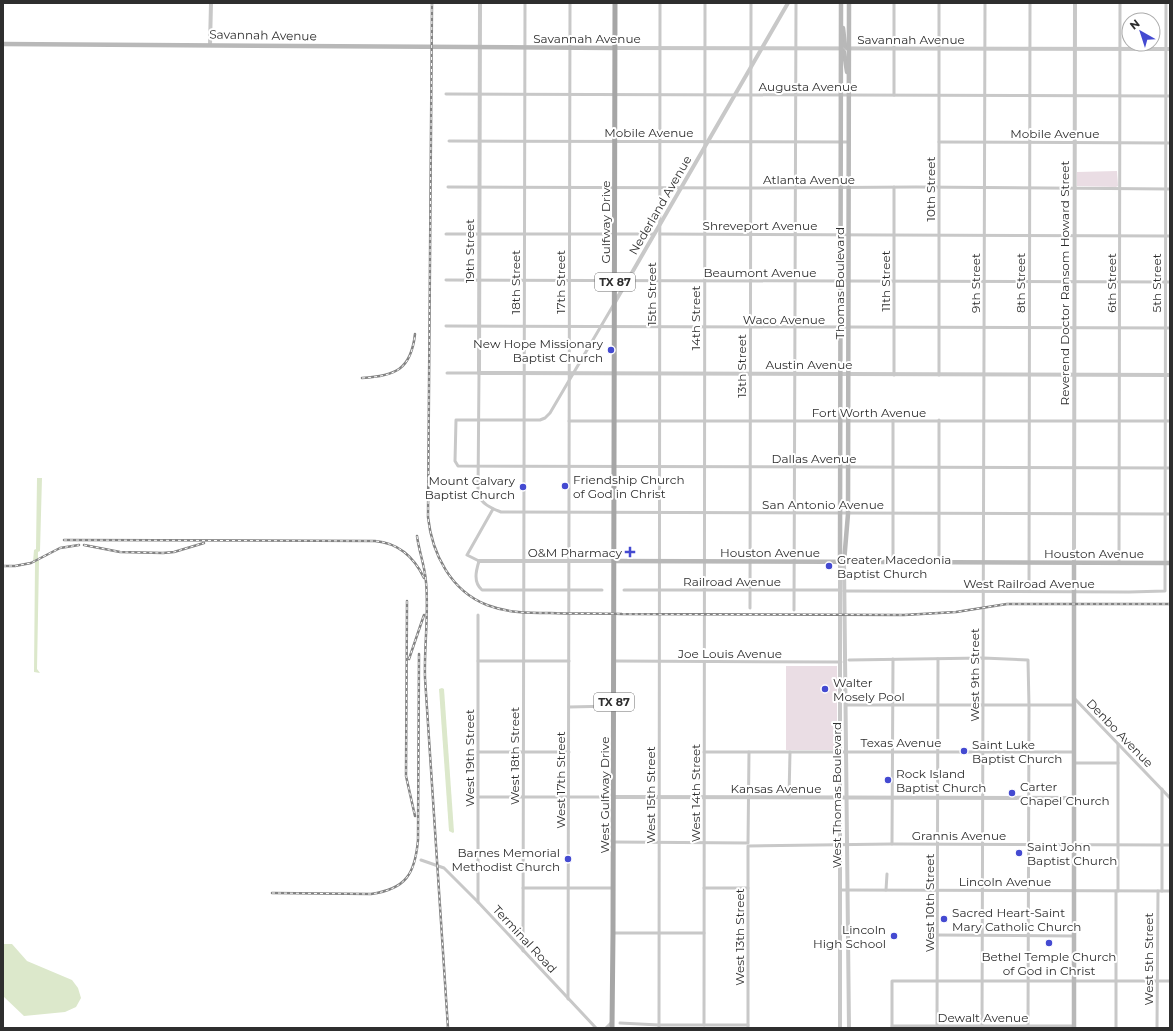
<svg xmlns="http://www.w3.org/2000/svg" width="1173" height="1031" font-family="Montserrat,sans-serif">
  <style>
    .green { fill: #eadde4 }
    .water { fill: #dce8cb }
    .lines { fill: none; stroke-linecap: round; stroke-linejoin: round }
    .minor { stroke: #c8c8c8; stroke-width: 3 }
    .tertiary { stroke: #c8c8c8; stroke-width: 4 }
    .secondary { stroke: #b8b8b8; stroke-width: 4.5 }
    .primary { stroke: #a6a6a6; stroke-width: 5 }
    .rail-casing { stroke: #838383; stroke-width: 2.5 }
    .rail { stroke: #fff; stroke-width: 1; stroke-dasharray: 3; stroke-linecap: butt }
    .poi-dot { fill: #444ad1; stroke: #fff; stroke-width: 1.5 }
    .labels { text-anchor: middle; dominant-baseline: central; stroke-width: 4; stroke-linejoin: round; paint-order: stroke }
    .shield { fill: #fff; stroke: #6d6d6d; stroke-width: 1 }
    .shield-label { font-size: 11px; font-weight: bold; fill: #2e2e2e }
    .street-label { font-size: 12px; fill: #2e2e2e; stroke: #fff }
    .poi-label { font-size: 12px; fill: #2e2e2e; stroke: #fff; text-anchor: start }
  </style>
  <rect width="100%" height="100%" fill="#fff"/>
  <g class="green">
    <polygon points="1117,171 1118,186 1116,187 1077,186 1077,172"/>
    <rect x="786" y="666" width="51" height="84"/>
  </g>
  <g class="water">
    <polygon points="37,478 42,478 40,551 38,552 38,559 39,561 37,669 40,673 34,672 35,563 33,562 34,550 36,549"/>
    <polygon points="442,688 444,689 454,832 453,833 449,831 439,689"/>
    <polygon points="3,944 12,944 27,961 72,980 78,988 81,998 76,1007 65,1012 24,1016 3,996"/>
  </g>
  <g class="lines">
    <g class="minor">
      <polyline points="446,94 1170,96"/>
      <polyline points="894,95 894,3"/>
      <polyline points="449,141 849,142"/>
      <polyline points="939,142 1170,143"/>
      <polyline points="448,187 750,188 916,187 1170,189"/>
      <polyline points="446,234 654,234"/>
      <polyline points="660,234 1170,236"/>
      <polyline points="446,280 1170,282"/>
      <polyline points="614,304 550,413 545,418 540,420 456,420 455,461 458,466 1170,468"/>
      <polyline points="446,326 1170,328"/>
      <path d="M447,373H479L478,493C481,504 491,508 501,512L1170,514"/>
      <polyline points="894,375 894,187"/>
      <polyline points="939,375 939,3"/>
      <polyline points="569,421 1170,421"/>
      <path d="M493,509L467,555L479,561C476,571 473,582 482,590H602"/>
      <polyline points="893,562 893,420"/>
      <polyline points="939,562 939,420"/>
      <polyline points="1119,563 1120,3"/>
      <polyline points="624,590 840,590"/>
      <polyline points="844,591 1129,592 1165,591 1166,3"/>
      <polyline points="1029,591 1030,3"/>
      <polyline points="750,608 751,3"/>
      <polyline points="794,610 796,3"/>
      <polyline points="849,660 983,658 1028,660 1029,706 1028,1028"/>
      <polyline points="478,661 569,661"/>
      <polyline points="614,661 841,662"/>
      <polyline points="1074,698 1170,798"/>
      <polyline points="846,705 1074,705"/>
      <polyline points="569,707 614,706"/>
      <polyline points="478,752 569,752"/>
      <polyline points="704,752 1074,752"/>
      <polyline points="1074,763 1118,763"/>
      <polyline points="1162,789 1162,891"/>
      <polyline points="478,797 614,797"/>
      <polyline points="789,797 790,752"/>
      <polyline points="614,842 748,843 749,752"/>
      <polyline points="892,844 893,659"/>
      <polyline points="421,860 444,868 478,902 596,1028"/>
      <polyline points="523,888 613,888"/>
      <polyline points="704,888 748,888"/>
      <polyline points="840,890 1170,891"/>
      <polyline points="886,890 887,874"/>
      <polyline points="1118,891 1118,744"/>
      <polyline points="478,902 478,615"/>
      <polyline points="613,933 704,933"/>
      <polyline points="938,935 1074,936"/>
      <polyline points="523,951 525,3"/>
      <polyline points="568,999 570,3"/>
      <polyline points="620,1023 659,1025 748,1025"/>
      <polyline points="704,1025 705,3"/>
      <polyline points="892,1026 1074,1026"/>
      <polyline points="606,1028 612,1022"/>
      <polyline points="659,1028 660,3"/>
      <polyline points="748,1028 748,846 892,844 1170,845"/>
      <polyline points="892,1028 892,981 1170,981"/>
      <polyline points="937,1028 938,659"/>
      <polyline points="982,1028 985,3"/>
      <polyline points="1116,1028 1116,891"/>
      <polyline points="1157,1028 1158,891"/>
    </g>
    <g class="tertiary">
      <polyline points="480,3 479,373 1170,375"/>
      <polyline points="210,45 211,3"/>
      <polyline points="615,48 1170,49"/>
      <polyline points="615,302 788,3"/>
      <polyline points="479,561 614,561"/>
      <polyline points="840,562 840,1028"/>
      <polyline points="844,562 849,1028"/>
      <polyline points="1074,563 1075,3"/>
      <polyline points="614,797 1074,798"/>
    </g>
    <g class="secondary">
      <polyline points="843,28 845,46 849,49"/>
      <polyline points="3,44 615,48"/>
      <polyline points="841,49 844,52 847,72"/>
      <polyline points="614,561 1170,563"/>
      <polyline points="840,562 841,3"/>
      <polyline points="844,562 848,514 849,3"/>
      <polyline points="1074,1028 1074,563"/>
    </g>
    <polyline class="primary" points="612,1028 613,933 615,3"/>
    <g class="rail-casing">
      <g id="rail">
        <path d="M432,3L428,517C432,554 451,591 487,605C508,613 528,613 550,613C574,614 598,613 622,614C716,615 810,614 904,615L956,612L1007,604H1170"/>
        <path d="M362,378C395,376 411,370 415,334"/>
        <path d="M417,536C419,552 425,566 426,582C429,614 424,646 425,678L448,1028"/>
        <path d="M64,540L375,541C398,543 414,557 424,578"/>
        <polyline points="84,545 120,552 163,553 174,552 204,543"/>
        <polyline points="3,566 15,566 31,563 60,548 79,545"/>
        <polyline points="407,601 406,776 415,816"/>
        <polyline points="409,659 424,615"/>
        <path d="M272,893L371,894C406,889 415,874 418,840L419,654"/>
      </g>
    </g>
    <use href="#rail" class="rail"/>
  </g>
  <g class="poi-dot">
    <circle cx="611" cy="350" r="4"/>
    <circle cx="565" cy="486" r="4"/>
    <circle cx="523" cy="487" r="4"/>
    <path d="M628 546h4v4h4v4h-4v4h-4v-4h-4v-4h4z"/>
    <circle cx="829" cy="566" r="4"/>
    <circle cx="825" cy="689" r="4"/>
    <circle cx="964" cy="751" r="4"/>
    <circle cx="888" cy="780" r="4"/>
    <circle cx="1012" cy="793" r="4"/>
    <circle cx="1019" cy="853" r="4"/>
    <circle cx="568" cy="859" r="4"/>
    <circle cx="944" cy="919" r="4"/>
    <circle cx="894" cy="936" r="4"/>
    <circle cx="1049" cy="943" r="4"/>
  </g>
  <g class="labels">
    <g class="shield">
      <rect x="595" y="273" width="40" height="18" rx="3"/>
      <rect x="594" y="693" width="40" height="18" rx="3"/>
    </g>
    <g class="shield-label">
      <text x="615" y="282">TX 87</text>
      <text x="614" y="702">TX 87</text>
    </g>
    <g class="street-label">
      <text transform="translate(263 35) rotate(1)">Savannah Avenue</text>
      <text x="587" y="38">Savannah Avenue</text>
      <text x="911" y="39">Savannah Avenue</text>
      <text x="808" y="86">Augusta Avenue</text>
      <text x="649" y="132">Mobile Avenue</text>
      <text x="1055" y="133">Mobile Avenue</text>
      <text x="809" y="179">Atlanta Avenue</text>
      <text transform="translate(930 189) rotate(-90)">10th Street</text>
      <text transform="translate(660 205) rotate(-60)">Nederland Avenue</text>
      <text transform="translate(605 222) rotate(-90)">Gulfway Drive</text>
      <text x="760" y="225">Shreveport Avenue</text>
      <text transform="translate(469 251) rotate(-90)">19th Street</text>
      <text x="760" y="272">Beaumont Avenue</text>
      <text transform="translate(885 281) rotate(-90)">11th Street</text>
      <text transform="translate(515 282) rotate(-90)">18th Street</text>
      <text transform="translate(560 282) rotate(-90)">17th Street</text>
      <text transform="translate(839 283) rotate(-90)">Thomas Boulevard</text>
      <text transform="translate(975 283) rotate(-90)">9th Street</text>
      <text transform="translate(1020 283) rotate(-90)">8th Street</text>
      <text transform="translate(1064 283) rotate(-90)">Reverend Doctor Ransom Howard Street</text>
      <text transform="translate(1111 283) rotate(-90)">6th Street</text>
      <text transform="translate(1156 283) rotate(-90)">5th Street</text>
      <text transform="translate(651 294) rotate(-90)">15th Street</text>
      <text transform="translate(695 318) rotate(-90)">14th Street</text>
      <text x="784" y="319">Waco Avenue</text>
      <text x="809" y="364">Austin Avenue</text>
      <text transform="translate(741 366) rotate(-90)">13th Street</text>
      <text x="869" y="412">Fort Worth Avenue</text>
      <text x="814" y="458">Dallas Avenue</text>
      <text x="823" y="504">San Antonio Avenue</text>
      <text x="770" y="552">Houston Avenue</text>
      <text x="1094" y="553">Houston Avenue</text>
      <text x="732" y="581">Railroad Avenue</text>
      <text x="1029" y="583">West Railroad Avenue</text>
      <text x="730" y="653">Joe Louis Avenue</text>
      <text transform="translate(974 675) rotate(-90)">West 9th Street</text>
      <text transform="translate(1120 733) rotate(46)">Denbo Avenue</text>
      <text x="901" y="742">Texas Avenue</text>
      <text transform="translate(514 756) rotate(-90)">West 18th Street</text>
      <text transform="translate(469 758) rotate(-90)">West 19th Street</text>
      <text transform="translate(560 780) rotate(-90)">West 17th Street</text>
      <text x="776" y="788">Kansas Avenue</text>
      <text transform="translate(695 793) rotate(-90)">West 14th Street</text>
      <text transform="translate(604 795) rotate(-90)">West Gulfway Drive</text>
      <text transform="translate(650 795) rotate(-90)">West 15th Street</text>
      <text transform="translate(836 795) rotate(-90)">West Thomas Boulevard</text>
      <text x="959" y="835">Grannis Avenue</text>
      <text x="1005" y="881">Lincoln Avenue</text>
      <text transform="translate(929 903) rotate(-90)">West 10th Street</text>
      <text transform="translate(739 937) rotate(-90)">West 13th Street</text>
      <text transform="translate(525 939) rotate(47)">Terminal Road</text>
      <text transform="translate(1148 959) rotate(-90)">West 5th Street</text>
      <text x="983" y="1017">Dewalt Avenue</text>
    </g>
    <g class="poi-label">
      <text x="603" y="343" text-anchor="end">New Hope Missionary<tspan x="603" dy="14">Baptist Church</tspan></text>
      <text x="573" y="479">Friendship Church<tspan x="573" dy="14">of God in Christ</tspan></text>
      <text x="515" y="480" text-anchor="end">Mount Calvary<tspan x="515" dy="14">Baptist Church</tspan></text>
      <text x="622" y="552" text-anchor="end">O&amp;M Pharmacy</text>
      <text x="837" y="559">Greater Macedonia<tspan x="837" dy="14">Baptist Church</tspan></text>
      <text x="833" y="682">Walter<tspan x="833" dy="14">Mosely Pool</tspan></text>
      <text x="972" y="744">Saint Luke<tspan x="972" dy="14">Baptist Church</tspan></text>
      <text x="896" y="773">Rock Island<tspan x="896" dy="14">Baptist Church</tspan></text>
      <text x="1020" y="786">Carter<tspan x="1020" dy="14">Chapel Church</tspan></text>
      <text x="1027" y="846">Saint John<tspan x="1027" dy="14">Baptist Church</tspan></text>
      <text x="560" y="852" text-anchor="end">Barnes Memorial<tspan x="560" dy="14">Methodist Church</tspan></text>
      <text x="952" y="912">Sacred Heart-Saint<tspan x="952" dy="14">Mary Catholic Church</tspan></text>
      <text x="886" y="929" text-anchor="end">Lincoln<tspan x="886" dy="14">High School</tspan></text>
      <text x="1049" y="956" text-anchor="middle">Bethel Temple Church<tspan x="1049" dy="14">of God in Christ</tspan></text>
    </g>
  </g>
  <rect width="1173" height="1031" fill="none" stroke="#2e2e2e" stroke-width="8"/>
  <g transform="translate(1141 32) rotate(321)"><circle r="19" fill="#ffffff" stroke="#ababab"/>
  <path d="M0-3L7 15L0 10L-7 15Z" fill="#444ad1"/>
  <text y="-6" font-size="11" font-weight="bold" text-anchor="middle" fill="#2e2e2e">N</text>
  </g>
</svg>
